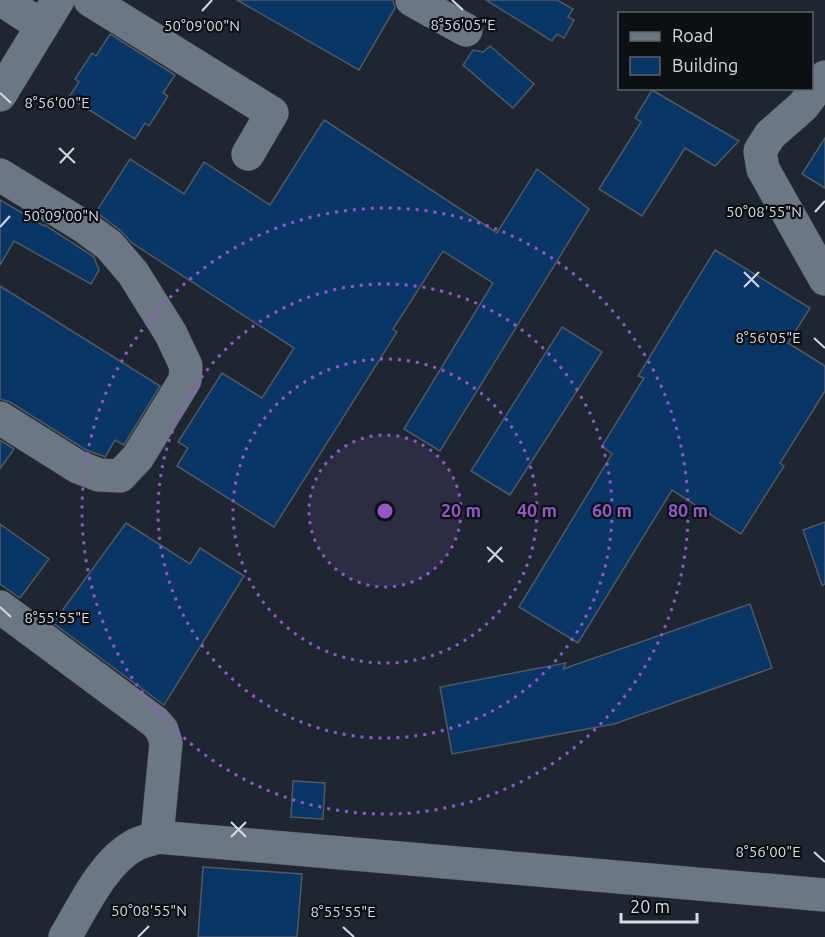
<svg xmlns="http://www.w3.org/2000/svg" width="825" height="937" font-family="Ubuntu,sans-serif">
  <style>
    .building { fill: #093664; stroke: #4f5965; stroke-width: 1.5 }
    .lines { fill: none; stroke-linecap: round; stroke-linejoin: round }
    .minor-casing { stroke: #3d454d; stroke-width: 34 }
    .minor { stroke: #6d7784; stroke-width: 33 }
    .ticks { fill: none; stroke: #d5dae1; stroke-width: 2 }
    .ring { fill: none; stroke: #9258c8; stroke-width: 3; stroke-dasharray: 3 6 }
    .ticks-label { font-size: 15px; text-anchor: middle; fill: #d5dae1; stroke: #0c1014; stroke-width: 4.5; stroke-linejoin: round; paint-order: stroke }
    .centre { fill: #9258c8; stroke: #0c1014; stroke-width: 3 }
    .ring-label { font-size: 18px; text-anchor: middle; font-weight: bold; fill: #9258c8; stroke: #0c1014; stroke-width: 4.5; stroke-linejoin: round; paint-order: stroke }
  </style>
  <rect width="100%" height="100%" fill="#1e2731"/>
  <g class="building">
    <polygon points="237,0 393,0 395,8 359,70"/>
    <polygon points="486,0 557,0 573,9 568,17 574,20 564,38 557,34 552,41"/>
    <polygon points="110,34 175,75 163,93 168,96 149,126 145,123 135,139 69,97 79,82 75,79 92,53 96,56"/>
    <polygon points="490,46 534,84 513,108 463,65 473,50 483,52"/>
    <polygon points="652,90 739,141 715,166 685,148 642,216 599,189 641,122 635,118"/>
    <polygon points="324,120 497,233 537,169 589,209 440,451 404,429 493,283 443,251 393,329 397,332 274,527 177,466 188,448 178,442 222,373 262,398 294,348 132,243 120,230 96,212 130,159 184,194 204,162 270,205"/>
    <polygon points="825,138 825,188 802,174"/>
    <polygon points="0,200 44,226 45,225 94,257 99,270 91,284 14,241 0,265"/>
    <polygon points="715,250 810,308 788,343 825,366 825,391 780,463 784,466 741,534 672,490 578,643 519,607 612,454 602,446 644,378 638,376"/>
    <polygon points="0,286 160,386 124,445 115,440 105,457 103,456 86,450 10,402 0,399"/>
    <polygon points="562,327 602,352 510,495 471,471"/>
    <polygon points="0,440 14,449 0,469"/>
    <polygon points="825,522 825,584 822,585 803,530"/>
    <polygon points="126,523 190,564 200,548 244,576 164,705 53,623"/>
    <polygon points="0,524 49,559 20,598 0,584"/>
    <polygon points="750,604 772,668 614,724 452,754 440,687 566,663 563,669"/>
    <polygon points="293,781 325,783 323,819 291,817"/>
    <polygon points="203,867 302,874 297,937 198,937"/>
  </g>
  <g class="lines">
    <g class="minor-casing">
      <g id="minor">
        <polyline points="2,0 42,26"/>
        <polyline points="90,0 272,113 248,154"/>
        <polyline points="412,0 466,30"/>
        <polyline points="825,77 803,106 770,135 760,151 763,169 825,279"/>
        <polyline points="0,95 58,0"/>
        <polyline points="0,175 83,226 109,245 133,273 171,334 186,366 185,380 138,457 120,476 99,475 78,467 0,418"/>
        <polyline points="0,607 155,722 162,730 166,743 157,837"/>
        <path d="M65,937C83,907 103,862 135,845C141,842 150,840 157,837L825,895"/>
      </g>
    </g>
    <use href="#minor" class="minor"/>
  </g>
  <path class="ticks" d="M452,0L463,10M202,11L212,0M0,93L11,103M59,148L75,163M60,163L74,148M815,212L825,201M0,227L10,216M744,272L759,287M744,287L759,272M814,338L825,348M487,547L503,562M488,562L502,547M0,607L11,617M231,822L246,837M231,837L246,822M814,852L825,862M343,927L354,937M138,937L149,926"/>
  <circle cx="385" cy="511" r="76" fill="#9258c8" fill-opacity=".12"/>
  <g class="ring">
    <circle cx="385" cy="511" r="76"/>
    <circle cx="385" cy="511" r="152"/>
    <circle cx="385" cy="511" r="227"/>
    <circle cx="385" cy="511" r="303"/>
  </g>
  <g class="ticks-label">
    <text x="463" y="30">8°56'05"E</text>
    <text x="202" y="31">50°09'00"N</text>
    <text x="57" y="108">8°56'00"E</text>
    <text x="764" y="217">50°08'55"N</text>
    <text x="61" y="221">50°09'00"N</text>
    <text x="768" y="343">8°56'05"E</text>
    <text x="57" y="623">8°55'55"E</text>
    <text x="768" y="857">8°56'00"E</text>
    <text x="149" y="916">50°08'55"N</text>
    <text x="343" y="917">8°55'55"E</text>
  </g>
  <circle cx="385" cy="511" r="9" class="centre"/>
  <g class="ring-label">
    <text x="461" y="517">20 m</text>
    <text x="537" y="517">40 m</text>
    <text x="612" y="517">60 m</text>
    <text x="688" y="517">80 m</text>
  </g>
  <rect x="618" y="12" width="195" height="78" fill="#0c1014" stroke="#5c6166" stroke-width="1.5"/>
  <rect x="630" y="32" width="30" height="9" fill="#6d7784" stroke="#5c6166" stroke-width="1.5"/>
  <text x="672" y="42" font-size="18" fill="#d5dae1">Road</text>
  <rect x="630" y="57" width="30" height="18" fill="#093664" stroke="#5c6166" stroke-width="1.5"/>
  <text x="672" y="72" font-size="18" fill="#d5dae1">Building</text>
  <path d="M621 913v9h76v-9" fill="none" stroke="#d5dae1" stroke-width="3"/>
  <text x="630" y="913" font-size="18" fill="#d5dae1" stroke="#0c1014" stroke-width="4.5" paint-order="stroke">20 m</text>
</svg>
